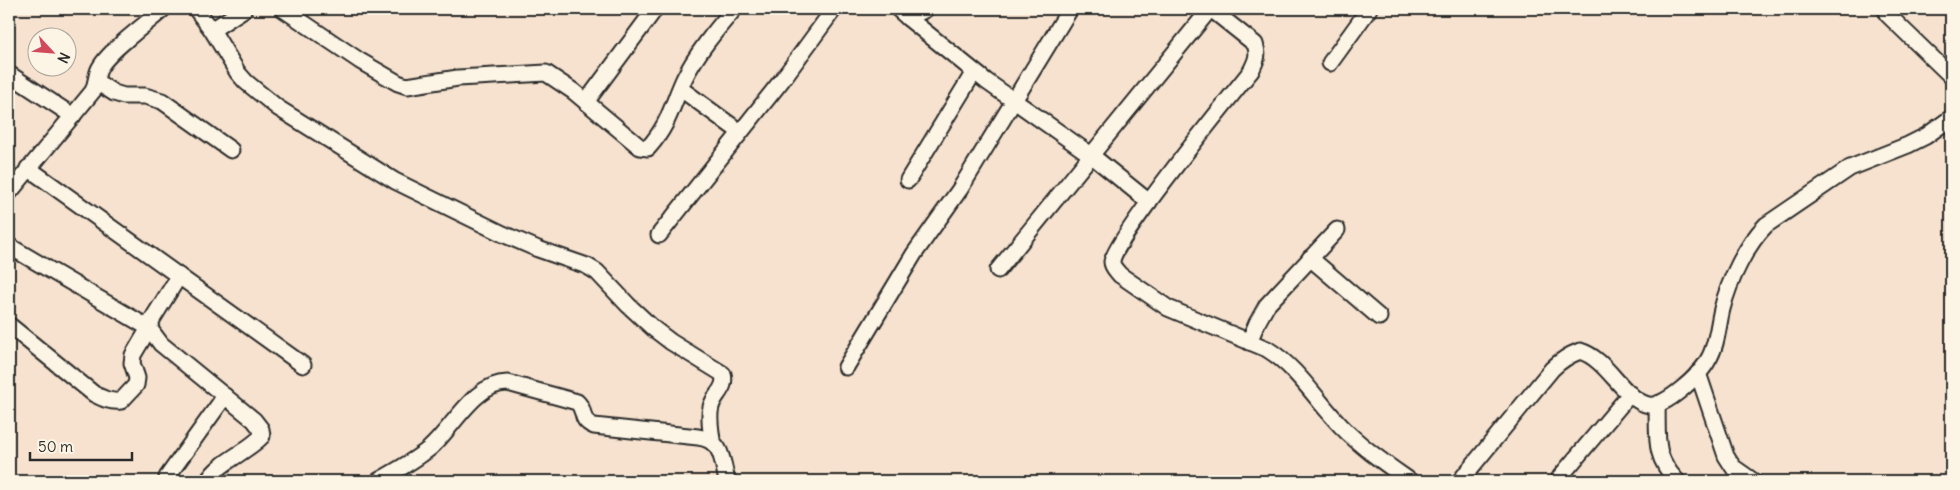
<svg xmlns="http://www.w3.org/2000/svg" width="1960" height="490" font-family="Delius,sans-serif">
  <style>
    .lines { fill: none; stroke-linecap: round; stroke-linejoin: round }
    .minor-casing { stroke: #2b2b2b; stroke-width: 19 }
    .minor { stroke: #fcf5e5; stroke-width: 15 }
  </style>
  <rect width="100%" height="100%" fill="#f6e2ce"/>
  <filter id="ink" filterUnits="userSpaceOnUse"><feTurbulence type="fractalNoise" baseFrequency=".02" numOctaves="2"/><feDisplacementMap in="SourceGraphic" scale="10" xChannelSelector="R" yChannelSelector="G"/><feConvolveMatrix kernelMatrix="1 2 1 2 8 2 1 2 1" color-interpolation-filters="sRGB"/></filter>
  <g filter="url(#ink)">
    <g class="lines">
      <g class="minor-casing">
        <g id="minor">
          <path d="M196,9L212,30L238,73L246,82L278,108L395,181L503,234L538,249L587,266L597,272L628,305L654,329L671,342L723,374C727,389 714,394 711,407C708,417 711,430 712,440"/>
          <path d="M283,9L360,61L398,83L407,86L458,78L546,73L573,91L640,147L648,148C669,125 672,105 684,79C696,54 716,30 734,9"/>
          <polyline points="898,9 908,18 926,9"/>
          <path d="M1211,9L1255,44C1259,55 1256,61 1251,71C1230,97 1112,242 1112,262C1112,267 1117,271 1120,275L1168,308L1267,349C1298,368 1316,400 1341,426C1361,447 1386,464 1410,481"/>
          <polyline points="1887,14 1951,76"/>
          <polyline points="908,18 986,81 1091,155 1149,202"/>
          <polyline points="212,30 244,9"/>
          <polyline points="1330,63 1369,9"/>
          <polyline points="9,74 73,116"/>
          <polyline points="97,82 114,93 124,96 145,96 162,101 231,150"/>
          <polyline points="681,89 740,132"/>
          <polyline points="586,102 655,9"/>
          <polyline points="28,168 303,365"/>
          <polyline points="908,180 974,72"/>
          <path d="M9,193L93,91C96,84 96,78 98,72C103,54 148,23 163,9"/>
          <polyline points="659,235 782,80 834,9"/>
          <path d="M9,246L149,328L133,355L132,363L137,378L136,385L121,401C110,402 104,399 94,394L9,325"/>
          <polyline points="1310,258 1379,317"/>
          <polyline points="998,270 1210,9"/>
          <path d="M179,276L153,318L149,328L161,344L254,420L261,429L262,436C246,453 220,461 208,481"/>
          <polyline points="1249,342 1257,323 1267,305 1337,230"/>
          <polyline points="846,367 914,254 960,189 1070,9"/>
          <polyline points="1698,373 1726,456 1733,467 1753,481"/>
          <path d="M1657,404C1658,437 1653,456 1677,481"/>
          <polyline points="167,477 225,396"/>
          <polyline points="1560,477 1630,394"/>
          <path d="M378,481C396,471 414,461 430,448C453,428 475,382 508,383L577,402C587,411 578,419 594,426L698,437C723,440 722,461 727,481"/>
          <path d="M1460,481L1552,369C1561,360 1569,355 1580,351C1608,359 1623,400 1649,405C1665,408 1701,374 1708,360C1717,346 1718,325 1722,309C1729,281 1746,245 1766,225L1850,168L1908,145L1926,136L1951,118"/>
        </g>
      </g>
      <use href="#minor" class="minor"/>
    </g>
  </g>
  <rect width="1960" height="490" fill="none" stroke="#fcf5e5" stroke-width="30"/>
  <rect x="15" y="15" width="1930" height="460" fill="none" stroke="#2b2b2b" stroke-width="2" filter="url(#ink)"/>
  <g transform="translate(52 52) rotate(116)"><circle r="24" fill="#fcf5e5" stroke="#a8a49b"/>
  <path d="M0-4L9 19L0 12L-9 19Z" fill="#d1495b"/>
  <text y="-8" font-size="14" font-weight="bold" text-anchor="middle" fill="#2b2b2b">N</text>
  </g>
  <path d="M30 452v8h102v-8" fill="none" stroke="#2b2b2b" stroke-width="2.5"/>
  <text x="38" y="452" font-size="15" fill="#2b2b2b" stroke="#fcf5e5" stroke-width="4" paint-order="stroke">50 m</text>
</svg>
